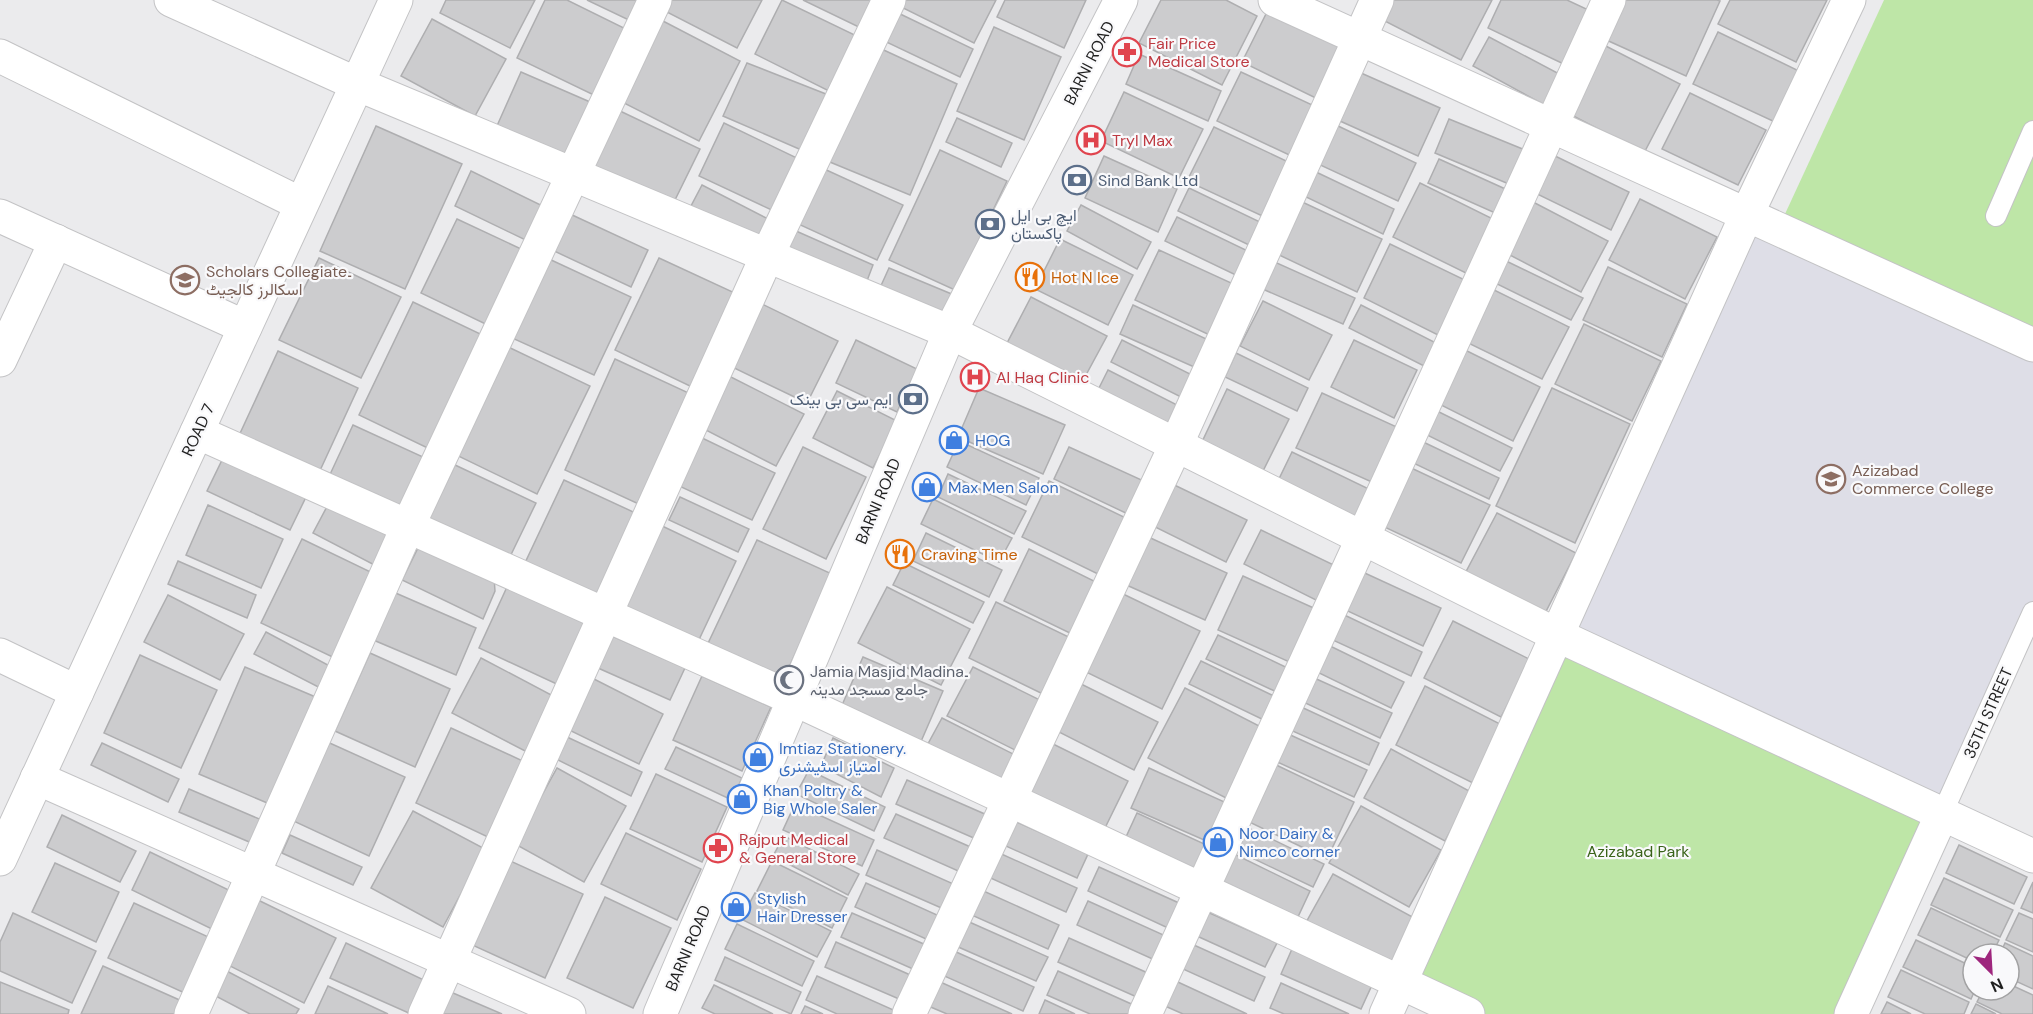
<svg xmlns="http://www.w3.org/2000/svg" width="2033" height="1014" font-family="'DM Sans',Vazirmatn,sans-serif">
  <style>
    .built { fill: #dedee7 }
    .green { fill: #bee6a7 }
    .building { fill: #ccccce; stroke: #aeaeb0; stroke-width: 1.5 }
    .lines { fill: none; stroke-linecap: round; stroke-linejoin: round }
    .lane-casing { stroke: #c3c3c5; stroke-width: 22 }
    .street-casing { stroke: #c3c3c5; stroke-width: 35 }
    .secondary-casing { stroke: #c3c3c5; stroke-width: 35 }
    .lane { stroke: #fff; stroke-width: 20 }
    .street { stroke: #fff; stroke-width: 33 }
    .secondary { stroke: #fff; stroke-width: 33 }
    .labels { text-anchor: middle; dominant-baseline: central; stroke-width: 4.5; stroke-linejoin: round; paint-order: stroke }
    .health-label { font-size: 16px; fill: #be3a42; stroke: #f9f9fb; text-anchor: start }
    .street-label { font-size: 16px; fill: #1f1f1f; stroke: #f9f9fb }
    .service-label { font-size: 16px; fill: #4e5e75; stroke: #f9f9fb; text-anchor: start }
    .education-label { font-size: 16px; fill: #785e54; stroke: #f9f9fb; text-anchor: start }
    .food-label { font-size: 16px; fill: #c56008; stroke: #f9f9fb; text-anchor: start }
    .shop-label { font-size: 16px; fill: #366cbe; stroke: #f9f9fb; text-anchor: start }
    .worship-label { font-size: 16px; fill: #5b616d; stroke: #f9f9fb; text-anchor: start }
    .park-label { font-size: 16px; fill: #396319; stroke: #f9f9fb }
  </style>
  <rect width="100%" height="100%" fill="#ebebed"/>
  <polygon class="built" points="1747,214 2033,345 2033,612 1942,814 1559,636"/>
  <g class="green">
    <polygon points="1884,0 2033,0 2033,328 1785,214"/>
    <polygon points="1559,636 1942,814 1851,1014 1468,1014 1400,982"/>
  </g>
  <g class="building">
    <polygon points="446,0 535,0 510,48 440,13"/>
    <polygon points="545,0 567,0 632,32 600,98 517,58"/>
    <polygon points="587,0 643,0 633,22"/>
    <polygon points="666,0 762,0 737,48 661,9"/>
    <polygon points="782,0 863,39 835,94 755,54"/>
    <polygon points="803,0 879,0 865,30"/>
    <polygon points="897,0 996,0 974,43 895,4"/>
    <polygon points="1005,0 1086,0 1064,48 997,17"/>
    <polygon points="1161,0 1226,0 1257,16 1222,85 1139,43"/>
    <polygon points="1381,0 1492,0 1461,60 1373,15"/>
    <polygon points="1501,0 1567,0 1595,13 1570,67 1488,28"/>
    <polygon points="1619,0 1717,0 1720,1 1686,76 1602,38"/>
    <polygon points="1730,0 1827,0 1796,62 1718,24"/>
    <polygon points="1268,10 1352,51 1326,103 1242,62"/>
    <polygon points="894,11 973,49 960,77 880,39"/>
    <polygon points="432,19 506,59 475,116 401,76"/>
    <polygon points="661,20 740,61 699,141 620,101"/>
    <polygon points="994,27 1061,57 1024,140 957,111"/>
    <polygon points="1718,32 1799,71 1775,122 1693,84"/>
    <polygon points="1489,37 1565,77 1548,107 1473,66"/>
    <polygon points="1596,41 1680,84 1644,153 1560,109"/>
    <polygon points="875,46 957,84 910,195 825,160"/>
    <polygon points="1139,54 1221,91 1208,121 1126,84"/>
    <polygon points="747,63 831,96 806,152 723,116"/>
    <polygon points="521,72 597,105 573,161 496,128"/>
    <polygon points="1241,72 1323,110 1300,160 1217,121"/>
    <polygon points="1361,73 1440,108 1418,156 1340,121"/>
    <polygon points="1124,92 1203,129 1179,178 1101,141"/>
    <polygon points="1690,93 1766,130 1738,185 1662,149"/>
    <polygon points="620,111 700,149 672,206 592,167"/>
    <polygon points="957,118 1012,143 1001,167 946,142"/>
    <polygon points="1449,119 1530,152 1516,187 1435,153"/>
    <polygon points="724,123 801,160 776,212 699,176"/>
    <polygon points="1336,125 1416,163 1398,201 1318,164"/>
    <polygon points="376,126 462,164 405,289 320,251"/>
    <polygon points="1214,127 1297,166 1271,220 1187,181"/>
    <polygon points="940,150 1007,181 955,290 889,260"/>
    <polygon points="1551,154 1629,192 1611,230 1533,192"/>
    <polygon points="1104,156 1177,189 1158,232 1085,198"/>
    <polygon points="1439,159 1512,192 1502,216 1428,183"/>
    <polygon points="822,168 903,205 877,260 796,223"/>
    <polygon points="471,171 553,211 536,245 455,206"/>
    <polygon points="1316,172 1394,209 1383,234 1304,196"/>
    <polygon points="1420,183 1497,221 1470,275 1393,237"/>
    <polygon points="702,185 774,222 764,242 691,206"/>
    <polygon points="1189,188 1260,222 1249,245 1178,211"/>
    <polygon points="1640,199 1717,237 1685,299 1609,260"/>
    <polygon points="1300,201 1382,239 1357,292 1275,253"/>
    <polygon points="1533,202 1608,241 1581,292 1506,253"/>
    <polygon points="1081,205 1151,242 1137,269 1067,231"/>
    <polygon points="570,214 648,250 631,287 552,250"/>
    <polygon points="1177,217 1252,253 1240,277 1165,241"/>
    <polygon points="457,219 534,255 498,330 421,293"/>
    <polygon points="796,231 873,265 865,286 787,251"/>
    <polygon points="1060,239 1133,275 1108,325 1035,289"/>
    <polygon points="1390,244 1469,282 1442,337 1364,298"/>
    <polygon points="1159,250 1240,287 1216,338 1135,300"/>
    <polygon points="319,258 401,297 361,378 279,340"/>
    <polygon points="659,258 737,294 692,387 615,350"/>
    <polygon points="549,259 631,297 594,375 512,338"/>
    <polygon points="1502,259 1583,298 1571,320 1491,281"/>
    <polygon points="1270,260 1355,298 1343,324 1258,287"/>
    <polygon points="1608,267 1687,304 1662,357 1583,320"/>
    <polygon points="889,268 954,295 944,318 879,290"/>
    <polygon points="1488,287 1569,327 1542,379 1462,340"/>
    <polygon points="1031,297 1107,336 1080,386 1005,347"/>
    <polygon points="1263,301 1332,335 1309,380 1240,346"/>
    <polygon points="413,302 493,340 438,453 359,415"/>
    <polygon points="760,303 838,341 807,403 730,366"/>
    <polygon points="1133,305 1215,343 1201,370 1120,334"/>
    <polygon points="1361,305 1440,345 1428,368 1349,328"/>
    <polygon points="1584,324 1661,361 1632,421 1555,384"/>
    <polygon points="856,340 917,369 897,412 836,383"/>
    <polygon points="1122,340 1198,378 1187,400 1111,362"/>
    <polygon points="1354,340 1417,370 1394,418 1331,387"/>
    <polygon points="502,344 590,386 537,494 450,452"/>
    <polygon points="1463,349 1540,387 1513,441 1437,403"/>
    <polygon points="278,351 358,388 317,477 237,440"/>
    <polygon points="1236,353 1308,388 1297,411 1225,377"/>
    <polygon points="615,359 693,395 643,506 565,470"/>
    <polygon points="1108,370 1183,408 1169,434 1095,396"/>
    <polygon points="725,374 804,414 776,466 698,426"/>
    <polygon points="979,388 1065,425 1043,474 958,437"/>
    <polygon points="1552,388 1630,424 1575,543 1496,506"/>
    <polygon points="1227,389 1289,419 1262,473 1201,444"/>
    <polygon points="837,391 897,421 873,468 813,438"/>
    <polygon points="1322,393 1399,428 1374,483 1296,448"/>
    <polygon points="1431,408 1512,448 1500,471 1419,431"/>
    <polygon points="353,425 434,462 408,519 326,483"/>
    <polygon points="700,437 775,473 752,520 677,485"/>
    <polygon points="1419,440 1499,478 1489,499 1409,461"/>
    <polygon points="959,441 1039,478 1026,505 947,467"/>
    <polygon points="803,447 866,477 826,559 763,529"/>
    <polygon points="1069,447 1146,482 1130,515 1054,479"/>
    <polygon points="1292,452 1373,491 1357,522 1277,483"/>
    <polygon points="224,456 307,495 290,530 207,491"/>
    <polygon points="455,465 536,503 506,565 425,527"/>
    <polygon points="1407,466 1490,505 1461,563 1378,524"/>
    <polygon points="948,474 1026,511 1014,534 938,497"/>
    <polygon points="564,480 642,516 602,601 524,565"/>
    <polygon points="1049,481 1128,519 1100,575 1022,537"/>
    <polygon points="1166,481 1247,520 1226,562 1145,522"/>
    <polygon points="680,497 749,529 738,552 669,520"/>
    <polygon points="331,499 402,537 384,570 313,533"/>
    <polygon points="933,499 1012,538 999,562 921,524"/>
    <polygon points="208,505 283,539 261,588 186,555"/>
    <polygon points="1497,513 1576,553 1540,623 1460,583"/>
    <polygon points="660,525 736,561 696,646 619,610"/>
    <polygon points="1261,530 1340,568 1322,603 1244,564"/>
    <polygon points="926,533 1002,570 989,597 913,561"/>
    <polygon points="1144,535 1227,573 1205,620 1122,583"/>
    <polygon points="302,539 381,577 341,661 261,623"/>
    <polygon points="757,540 832,574 778,691 702,656"/>
    <polygon points="421,542 494,577 495,591 483,619 402,580"/>
    <polygon points="1029,549 1102,585 1076,636 1004,601"/>
    <polygon points="178,561 256,595 247,618 168,584"/>
    <polygon points="904,563 984,602 973,623 893,585"/>
    <polygon points="1356,569 1441,608 1423,646 1339,607"/>
    <polygon points="1243,576 1318,610 1294,664 1218,630"/>
    <polygon points="507,587 590,626 561,686 479,648"/>
    <polygon points="887,587 970,629 941,685 858,643"/>
    <polygon points="391,591 476,628 456,675 371,639"/>
    <polygon points="1121,593 1200,631 1162,709 1084,671"/>
    <polygon points="168,595 244,634 220,680 144,642"/>
    <polygon points="996,602 1077,641 1049,697 969,658"/>
    <polygon points="1336,611 1422,652 1411,676 1324,636"/>
    <polygon points="1453,621 1531,660 1501,717 1424,678"/>
    <polygon points="266,632 341,672 330,693 254,654"/>
    <polygon points="603,632 685,668 670,700 589,664"/>
    <polygon points="1218,635 1292,670 1281,694 1206,659"/>
    <polygon points="1326,644 1404,682 1391,708 1313,670"/>
    <polygon points="370,653 450,689 415,767 335,731"/>
    <polygon points="140,655 217,690 181,768 104,733"/>
    <polygon points="863,657 943,691 919,746 839,712"/>
    <polygon points="481,658 557,698 529,753 452,713"/>
    <polygon points="1201,661 1280,699 1268,722 1189,684"/>
    <polygon points="245,667 325,701 279,808 199,774"/>
    <polygon points="973,667 1050,705 1025,755 947,716"/>
    <polygon points="702,676 771,707 742,771 673,740"/>
    <polygon points="590,677 663,714 639,764 567,729"/>
    <polygon points="1312,677 1392,713 1380,738 1301,701"/>
    <polygon points="1079,683 1158,722 1134,770 1055,730"/>
    <polygon points="1425,686 1502,725 1473,783 1396,745"/>
    <polygon points="1185,688 1267,730 1230,800 1148,758"/>
    <polygon points="1299,706 1379,743 1369,765 1288,729"/>
    <polygon points="942,718 1023,759 1005,794 923,753"/>
    <polygon points="451,728 525,762 490,838 416,803"/>
    <polygon points="1286,733 1367,770 1354,797 1273,760"/>
    <polygon points="567,737 642,772 631,796 556,759"/>
    <polygon points="833,738 894,768 881,797 821,766"/>
    <polygon points="323,740 405,777 369,856 287,818"/>
    <polygon points="102,743 179,779 168,802 91,765"/>
    <polygon points="1053,744 1128,781 1102,834 1026,797"/>
    <polygon points="676,747 742,778 732,800 665,769"/>
    <polygon points="1391,749 1471,792 1445,841 1364,798"/>
    <polygon points="1272,763 1354,802 1327,859 1245,820"/>
    <polygon points="557,768 626,806 584,882 515,844"/>
    <polygon points="1149,768 1229,804 1211,843 1131,808"/>
    <polygon points="809,770 885,807 874,831 796,794"/>
    <polygon points="656,774 727,807 702,862 630,829"/>
    <polygon points="907,780 987,815 976,839 896,804"/>
    <polygon points="189,789 271,824 261,847 179,812"/>
    <polygon points="795,804 874,840 862,866 783,830"/>
    <polygon points="1361,806 1441,850 1409,907 1329,863"/>
    <polygon points="413,811 485,849 443,927 371,888"/>
    <polygon points="1137,813 1213,848 1201,872 1126,837"/>
    <polygon points="896,814 975,849 965,874 884,838"/>
    <polygon points="62,815 136,851 120,882 47,847"/>
    <polygon points="1008,818 1088,854 1077,878 997,842"/>
    <polygon points="1240,824 1324,864 1313,887 1229,847"/>
    <polygon points="626,833 701,869 677,920 601,884"/>
    <polygon points="290,835 362,867 353,885 282,853"/>
    <polygon points="784,836 859,874 848,895 773,856"/>
    <polygon points="1959,845 2027,877 2014,904 1946,873"/>
    <polygon points="877,850 958,886 946,910 866,875"/>
    <polygon points="150,852 239,895 220,933 132,890"/>
    <polygon points="997,852 1077,888 1066,912 986,876"/>
    <polygon points="1230,852 1310,891 1297,919 1216,879"/>
    <polygon points="508,860 583,894 545,978 470,944"/>
    <polygon points="772,861 847,898 832,928 757,891"/>
    <polygon points="55,863 119,892 96,942 32,912"/>
    <polygon points="1099,867 1179,903 1168,928 1088,891"/>
    <polygon points="1333,874 1418,920 1390,972 1304,926"/>
    <polygon points="1944,878 2013,910 2000,937 1931,905"/>
    <polygon points="2033,882 2033,913 2021,908"/>
    <polygon points="866,883 946,919 935,943 855,907"/>
    <polygon points="979,889 1059,925 1048,949 967,913"/>
    <polygon points="755,893 831,931 817,957 741,919"/>
    <polygon points="605,897 671,928 633,1008 567,978"/>
    <polygon points="258,900 336,938 304,1003 226,964"/>
    <polygon points="1088,901 1168,937 1157,961 1077,925"/>
    <polygon points="134,903 215,940 189,995 108,958"/>
    <polygon points="1196,907 1277,943 1265,967 1186,931"/>
    <polygon points="1931,908 1999,940 1992,954 1973,954 1973,961 1918,935"/>
    <polygon points="13,913 96,951 72,1003 0,971 0,942"/>
    <polygon points="852,913 933,948 922,973 841,937"/>
    <polygon points="2019,913 2033,919 2033,952 2006,940"/>
    <polygon points="967,921 1048,957 1036,981 956,946"/>
    <polygon points="737,924 814,961 802,986 725,949"/>
    <polygon points="1069,938 1150,974 1139,998 1058,962"/>
    <polygon points="1916,940 1973,967 1973,990 1975,990 1971,999 1903,967"/>
    <polygon points="1185,941 1265,977 1254,1001 1174,965"/>
    <polygon points="836,942 917,978 906,1002 825,967"/>
    <polygon points="346,943 426,981 411,1014 330,978"/>
    <polygon points="2005,943 2033,956 2033,989 2009,978 2009,954 2000,954"/>
    <polygon points="1292,949 1372,985 1361,1009 1281,974"/>
    <polygon points="954,951 1034,987 1023,1011 942,975"/>
    <polygon points="725,957 801,992 791,1014 715,980"/>
    <polygon points="103,966 184,1002 179,1014 81,1014"/>
    <polygon points="221,968 299,1009 296,1014 250,1014 208,992"/>
    <polygon points="1901,970 1969,1002 1964,1014 1925,1014 1888,997"/>
    <polygon points="1058,971 1138,1007 1135,1014 1090,1014 1047,995"/>
    <polygon points="817,976 898,1012 897,1014 837,1014 806,1000"/>
    <polygon points="1167,977 1247,1014 1183,1014 1156,1002"/>
    <polygon points="938,981 1012,1014 947,1014 926,1005"/>
    <polygon points="0,982 69,1010 68,1014 0,1014"/>
    <polygon points="1281,983 1349,1014 1284,1014 1270,1008"/>
    <polygon points="2009,984 2033,995 2033,1014 2002,1014 1977,1002 1983,990 2009,990"/>
    <polygon points="714,985 773,1014 715,1014 702,1008"/>
    <polygon points="328,986 388,1014 315,1014"/>
    <polygon points="439,987 502,1014 428,1014"/>
    <polygon points="1045,1000 1075,1014 1039,1014"/>
    <polygon points="1887,1002 1911,1014 1881,1014"/>
    <polygon points="1976,1004 1996,1014 1971,1014"/>
    <polygon points="805,1006 823,1014 801,1014"/>
  </g>
  <g class="lines">
    <g class="lane-casing">
      <g id="lane">
        <polyline points="1996,216 2033,131"/>
        <polyline points="1942,814 2033,612"/>
      </g>
    </g>
    <g class="street-casing">
      <g id="street">
        <polyline points="171,0 357,84 950,332 1559,636 2033,856"/>
        <polyline points="1275,0 2033,345"/>
        <polyline points="0,56 301,204"/>
        <polyline points="0,216 245,327"/>
        <polyline points="0,360 56,241"/>
        <polyline points="197,432 794,699 1468,1014"/>
        <polyline points="0,655 77,692"/>
        <polyline points="37,778 569,1014"/>
        <polyline points="0,859 396,0"/>
        <polyline points="191,1014 408,526 655,0"/>
        <polyline points="425,1014 767,256 889,0"/>
        <polyline points="909,1014 1176,445 1377,0"/>
        <polyline points="1145,1014 1609,0"/>
        <polyline points="1386,1014 1747,214 1849,0"/>
        <polyline points="1851,1014 1942,814"/>
      </g>
    </g>
    <g class="secondary-casing">
      <polyline id="secondary" points="660,1014 950,332 1121,0"/>
    </g>
    <use href="#lane" class="lane"/>
    <use href="#street" class="street"/>
    <use href="#secondary" class="secondary"/>
  </g>
  <defs>
    <g id="pharmacy-ring" transform="scale(1.5)"><circle r="9.5" fill="#f9f9fb" stroke="#e0444e" stroke-width="1.5"/><path d="M-2-6h4v4h4v4h-4v4h-4v-4h-4v-4h4Z" fill="#e0444e"/></g>
    <g id="hospital-ring" transform="scale(1.5)"><circle r="9.5" fill="#f9f9fb" stroke="#e0444e" stroke-width="1.5"/><path d="M-5-5h3v3.5h4V-5h3V5h-3V1.5h-4V5h-3Z" fill="#e0444e"/></g>
    <g id="bank-ring" transform="scale(1.5)"><circle r="9.5" fill="#f9f9fb" stroke="#5c6f8a" stroke-width="1.5"/><path d="M-6-4H6V4H-6ZM0-2.3a2.3 2.3 0 1 0 0 4.6a2.3 2.3 0 1 0 0-4.6Z" fill="#5c6f8a"/></g>
    <g id="restaurant-ring" transform="scale(1.5)"><circle r="9.5" fill="#f9f9fb" stroke="#e8710a" stroke-width="1.5"/><path d="M-5-6h1v4h1v-4h1v4h1v-4h1v5L-1.5 .5V6h-2V.5L-5-1ZM5-6V6H3V1.5H1.5Q1.5-4 5-6Z" fill="#e8710a"/></g>
    <g id="university-ring" transform="scale(1.5)"><circle r="9.5" fill="#f9f9fb" stroke="#8d6e63" stroke-width="1.5"/><path d="M0-5L7-2L0 1L-7-2ZM-4 1L0 2.5L4 1V4Q0 6-4 4Z" fill="#8d6e63"/></g>
    <g id="shop-ring" transform="scale(1.5)"><circle r="9.5" fill="#f9f9fb" stroke="#3f7fe0" stroke-width="1.5"/><path d="M-5-2.5h2.3a2.7 3.5 0 0 1 5.4 0H5L5.5 6h-11ZM-1.5-2.5h3a1.5 2.3 0 0 0-3 0Z" fill="#3f7fe0"/></g>
    <g id="mosque-ring" transform="scale(1.5)"><circle r="9.5" fill="#f9f9fb" stroke="#6b7280" stroke-width="1.5"/><path d="M3.5-4.9A6 6 0 1 0 3.5 4.9A5 5 0 1 1 3.5-4.9Z" fill="#6b7280"/></g>
  </defs>
  <g fill-rule="evenodd">
    <use href="#pharmacy-ring" x="1127" y="52"/>
    <use href="#hospital-ring" x="1091" y="140"/>
    <use href="#bank-ring" x="1077" y="180"/>
    <use href="#bank-ring" x="990" y="224"/>
    <use href="#restaurant-ring" x="1030" y="277"/>
    <use href="#university-ring" x="185" y="280"/>
    <use href="#hospital-ring" x="975" y="377"/>
    <use href="#bank-ring" x="913" y="399"/>
    <use href="#shop-ring" x="954" y="440"/>
    <use href="#university-ring" x="1831" y="479"/>
    <use href="#shop-ring" x="927" y="487"/>
    <use href="#restaurant-ring" x="900" y="554"/>
    <use href="#mosque-ring" x="789" y="680"/>
    <use href="#shop-ring" x="758" y="757"/>
    <use href="#shop-ring" x="742" y="799"/>
    <use href="#shop-ring" x="1218" y="842"/>
    <use href="#pharmacy-ring" x="718" y="848"/>
    <use href="#shop-ring" x="736" y="907"/>
  </g>
  <g class="labels">
    <g class="health-label">
      <text x="1148" y="43">Fair Price<tspan x="1148" dy="18">Medical Store</tspan></text>
      <text x="1112" y="140">Tryl Max</text>
      <text x="996" y="377">Al Haq Clinic</text>
      <text x="739" y="839">Rajput Medical<tspan x="739" dy="18">&amp; General Store</tspan></text>
    </g>
    <g class="street-label">
      <text transform="translate(1089 63) rotate(-63)">BARNI ROAD</text>
      <text transform="translate(198 430) rotate(-65)">ROAD 7</text>
      <text transform="translate(878 501) rotate(-67)">BARNI ROAD</text>
      <text transform="translate(1988 713) rotate(-66)">35TH STREET</text>
      <text transform="translate(688 948) rotate(-67)">BARNI ROAD</text>
    </g>
    <g class="service-label">
      <text x="1098" y="180">Sind Bank Ltd</text>
      <text x="1011" y="215">ایچ بی ایل<tspan x="1011" dy="18">پاکستان</tspan></text>
      <text x="892" y="399" text-anchor="end">ایم سی بی بینک</text>
    </g>
    <g class="education-label">
      <text x="206" y="271">Scholars Collegiate۔<tspan x="206" dy="18">اسکالرز کالجیٹ</tspan></text>
      <text x="1852" y="470">Azizabad<tspan x="1852" dy="18">Commerce College</tspan></text>
    </g>
    <g class="food-label">
      <text x="1051" y="277">Hot N Ice</text>
      <text x="921" y="554">Craving Time</text>
    </g>
    <g class="shop-label">
      <text x="975" y="440">HOG</text>
      <text x="948" y="487">Max Men Salon</text>
      <text x="779" y="748">Imtiaz Stationery.<tspan x="779" dy="18">امتیاز اسٹیشنری</tspan></text>
      <text x="763" y="790">Khan Poltry &amp;<tspan x="763" dy="18">Big Whole Saler</tspan></text>
      <text x="1239" y="833">Noor Dairy &amp;<tspan x="1239" dy="18">Nimco corner</tspan></text>
      <text x="757" y="898">Stylish<tspan x="757" dy="18">Hair Dresser</tspan></text>
    </g>
    <g class="worship-label">
      <text x="810" y="671">Jamia Masjid Madina۔<tspan x="810" dy="18">جامع مسجد مدینہ</tspan></text>
    </g>
    <g class="park-label">
      <text x="1638" y="851">Azizabad Park</text>
    </g>
  </g>
  <g transform="translate(1991 972) rotate(156)"><circle r="28" fill="#f9f9fb" stroke="#a2a2a3" stroke-width="1.5"/>
  <path d="M0-4.5L10 22L0 15L-10 22Z" fill="#9e267d"/>
  <text y="-9" font-size="16" font-weight="bold" text-anchor="middle" fill="#1f1f1f">N</text>
  </g>
</svg>
